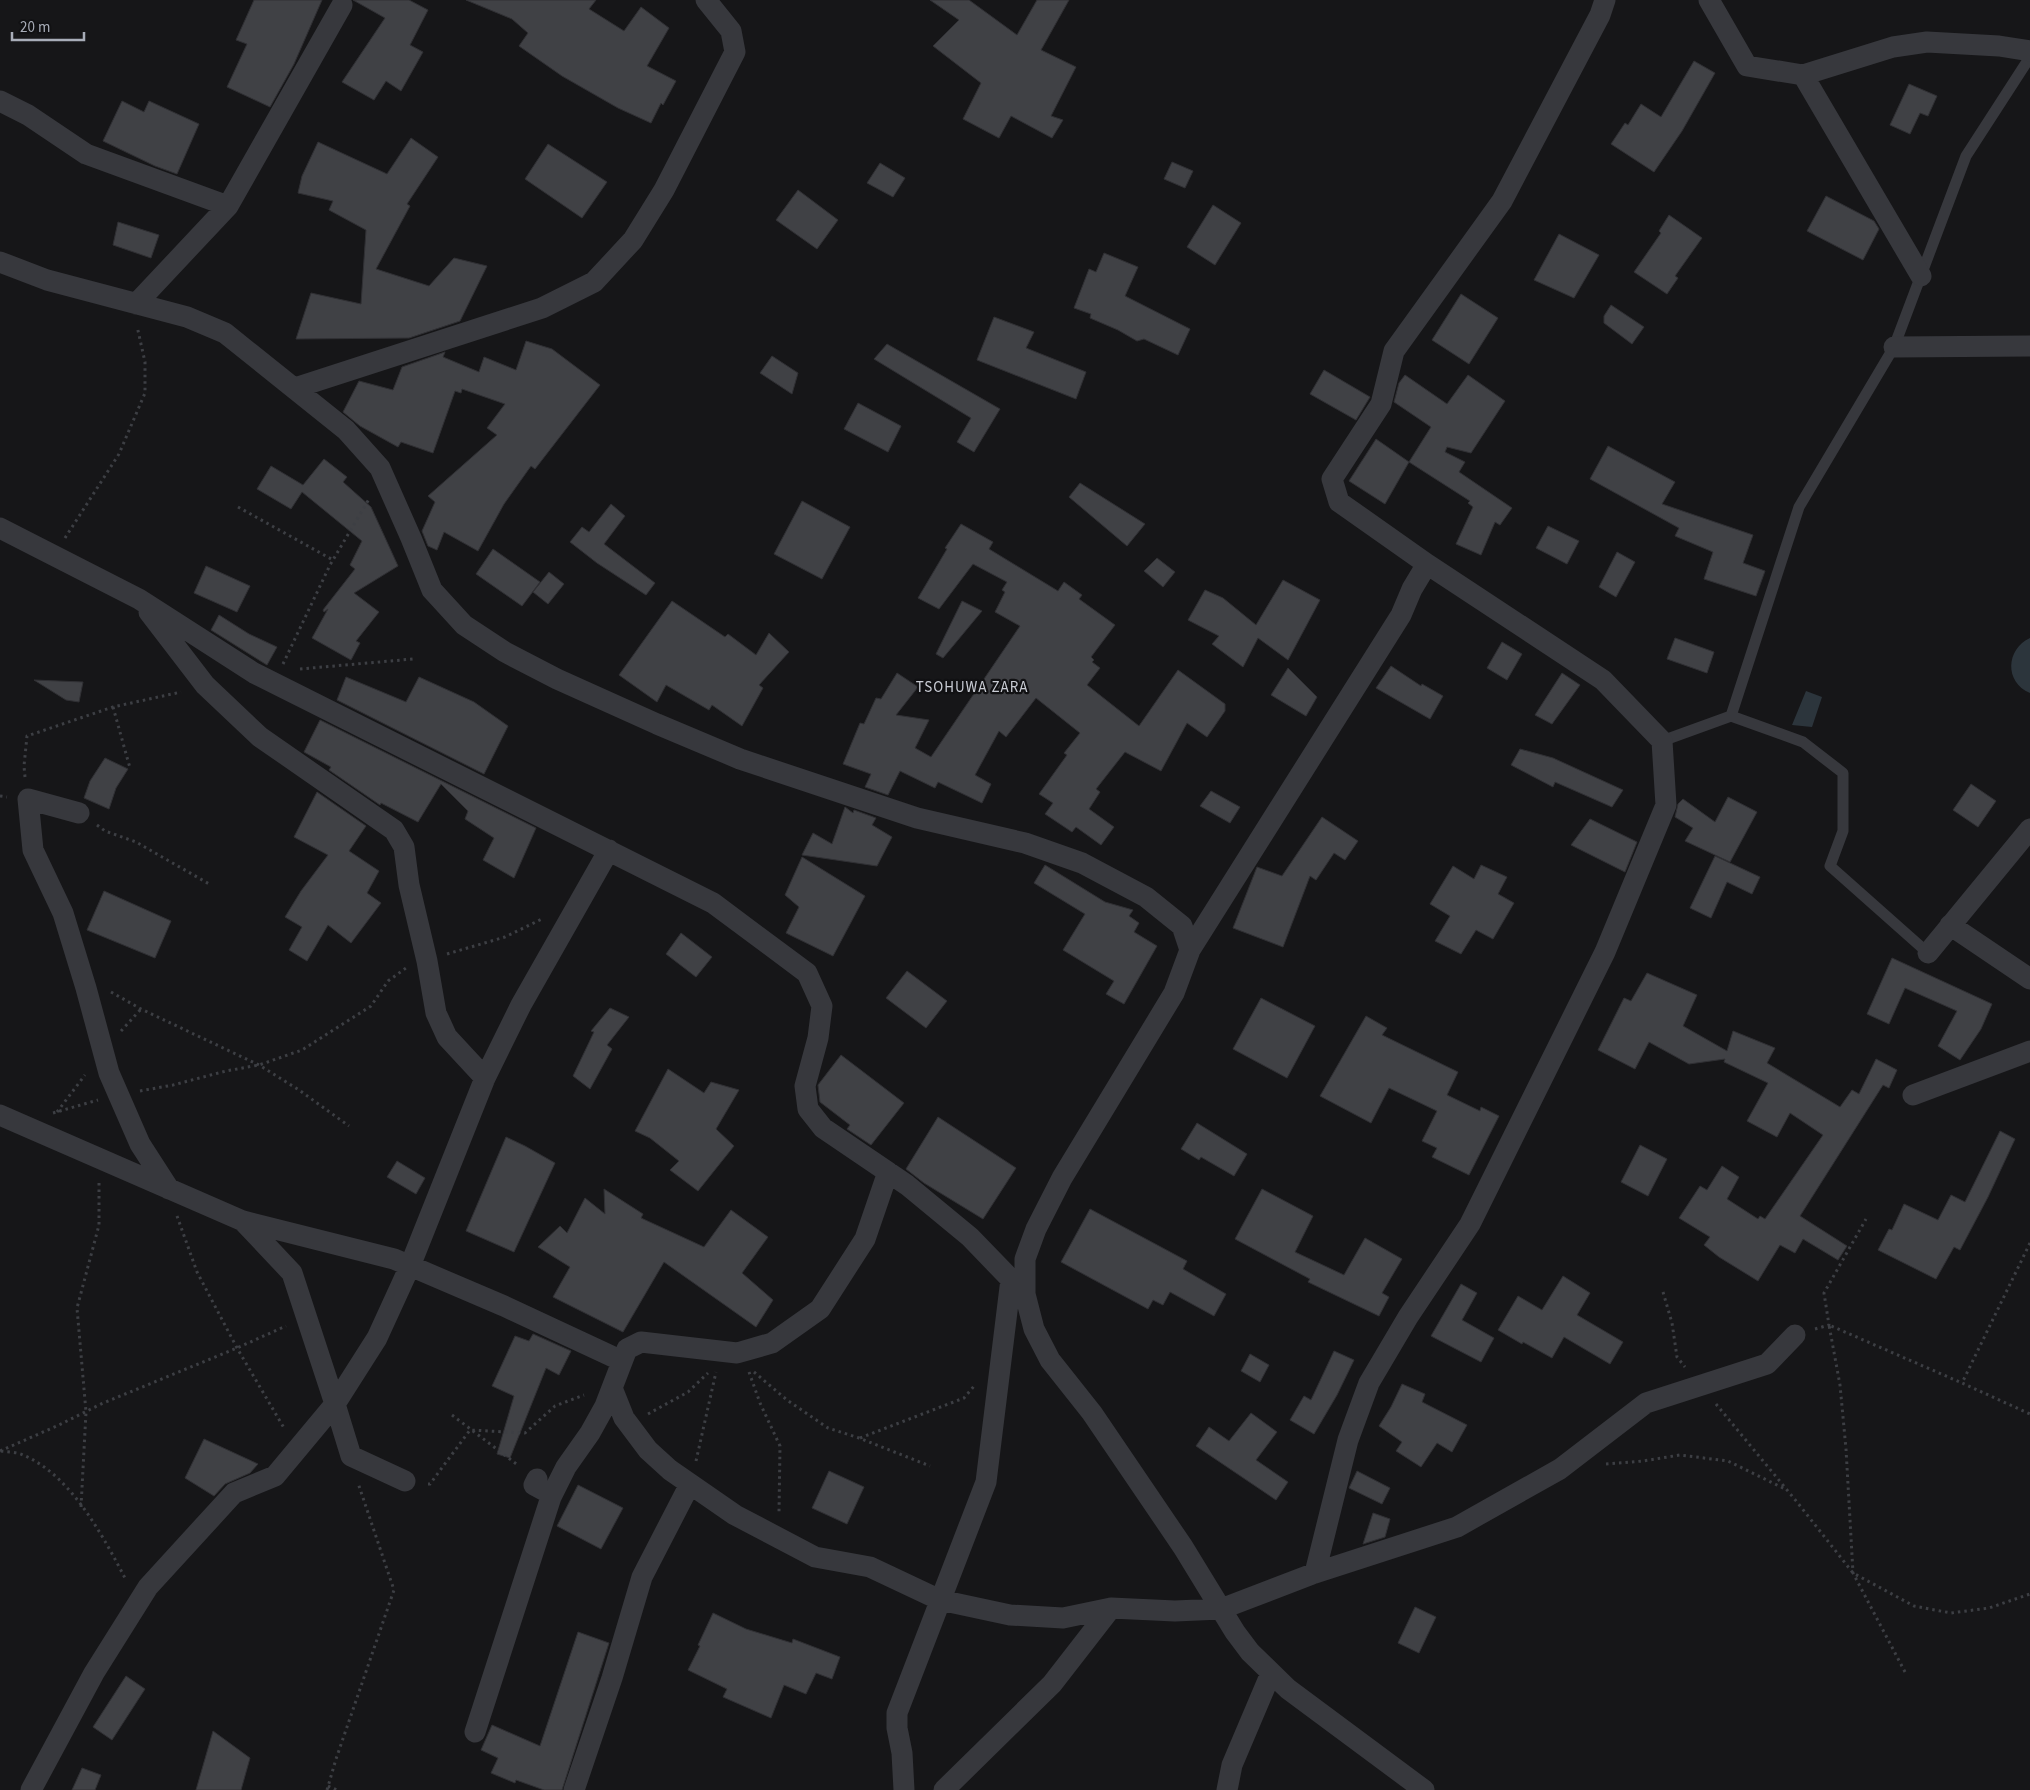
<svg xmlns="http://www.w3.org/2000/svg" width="2030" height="1790" viewBox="0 0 2030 1790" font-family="'Source Sans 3',sans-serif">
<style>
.water{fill:#2c353c}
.building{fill:#404145;stroke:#303034}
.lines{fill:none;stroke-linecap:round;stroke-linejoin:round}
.path{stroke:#3d3f44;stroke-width:3;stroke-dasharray:2.5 4;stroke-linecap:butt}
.service{stroke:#37383d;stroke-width:11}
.minor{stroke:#37383d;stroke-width:21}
.labels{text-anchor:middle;stroke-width:4.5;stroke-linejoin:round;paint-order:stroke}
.quarter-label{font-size:15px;letter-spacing:1px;fill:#c9ccd4;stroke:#111113}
</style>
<rect width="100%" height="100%" fill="#161618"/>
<path class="water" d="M 2030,638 L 2030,693 C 2004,682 2006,649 2030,638 Z
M 1806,691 L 1822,697 L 1812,727 L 1792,725 Z"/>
<path class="building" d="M 254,0 L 322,0 L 294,64 L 270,107 L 227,87 L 247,44 L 236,40 Z
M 353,0 L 409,0 L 428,10 L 410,45 L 423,52 L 401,91 L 386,81 L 374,100 L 342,82 L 385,18 Z
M 466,0 L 596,0 L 589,9 L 624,31 L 641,7 L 669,28 L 647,66 L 676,81 L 663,105 L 661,103 L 651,123 L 618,108 L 562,76 L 519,46 L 528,33 L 512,19 Z
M 930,0 L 969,0 L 1017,35 L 1037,0 L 1069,0 L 1041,50 L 1076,67 L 1051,116 L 1063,120 L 1052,138 L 1011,116 L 999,138 L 963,119 L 981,83 L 933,46 L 959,20 Z
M 1694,61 L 1715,73 L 1682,131 L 1654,172 L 1611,144 L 1625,123 L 1628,125 L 1641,104 L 1661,117 Z
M 1909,84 L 1937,96 L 1928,116 L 1920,113 L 1910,134 L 1890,125 Z
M 122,101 L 144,112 L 149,101 L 199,124 L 177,174 L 155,166 L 103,141 Z
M 411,138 L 438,157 L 407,204 L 410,206 L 376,269 L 429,286 L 454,258 L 487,266 L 460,321 L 409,338 L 296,339 L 311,293 L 361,304 L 366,230 L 329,210 L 333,201 L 298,193 L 302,176 L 318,142 L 387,174 Z
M 548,144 L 607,182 L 582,218 L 525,179 Z
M 1172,162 L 1193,171 L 1185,188 L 1164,179 Z
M 880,163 L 905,178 L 893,197 L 867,183 Z
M 798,190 L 838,220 L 817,249 L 776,220 Z
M 1826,196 L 1874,221 L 1879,229 L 1863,260 L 1807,231 Z
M 1213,205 L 1241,223 L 1215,265 L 1187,247 Z
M 1669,215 L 1702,238 L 1675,276 L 1678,278 L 1667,294 L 1634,272 L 1661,233 L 1659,231 Z
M 118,222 L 159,235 L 151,258 L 113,245 Z
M 1559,234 L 1599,255 L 1574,298 L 1534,280 Z
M 1104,253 L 1138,267 L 1125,296 L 1190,329 L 1178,355 L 1144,339 L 1137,341 L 1118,330 L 1090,318 L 1091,314 L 1074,308 L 1089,269 L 1096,272 Z
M 1461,294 L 1498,318 L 1469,364 L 1432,340 Z
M 1611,305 L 1644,327 L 1632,344 L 1604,323 L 1604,316 Z
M 994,317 L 1034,332 L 1026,348 L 1086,372 L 1076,399 L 977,360 Z
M 526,341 L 552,349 L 600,385 L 535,469 L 531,466 L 504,504 L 478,551 L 444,532 L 437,550 L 428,546 L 422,531 L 435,502 L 428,496 L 497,435 L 487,428 L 505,404 L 462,389 L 461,393 L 455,391 L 433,453 L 401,442 L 398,447 L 360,426 L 343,412 L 359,381 L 393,390 L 402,367 L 445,352 L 443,357 L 479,372 L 484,357 L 516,370 Z
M 887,344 L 1000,409 L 974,452 L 957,442 L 971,418 L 874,359 Z
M 772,356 L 798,373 L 792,394 L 760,373 Z
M 1324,370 L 1370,397 L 1356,420 L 1310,394 Z
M 1405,375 L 1447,404 L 1468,375 L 1505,401 L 1471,453 L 1447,447 L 1445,452 L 1465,462 L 1459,472 L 1512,508 L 1500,525 L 1495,522 L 1481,555 L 1456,544 L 1473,507 L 1468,503 L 1470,501 L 1409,462 L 1431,427 L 1394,402 L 1399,383 Z
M 858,403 L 901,426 L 888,452 L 844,429 Z
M 1376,439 L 1409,462 L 1385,504 L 1349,481 Z
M 1608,446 L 1675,482 L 1662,504 L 1753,535 L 1743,563 L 1765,571 L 1756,596 L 1704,579 L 1713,552 L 1675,536 L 1679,528 L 1590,479 Z
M 324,459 L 347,477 L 343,482 L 371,507 L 398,566 L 354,593 L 379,612 L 356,641 L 360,643 L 351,660 L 312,638 L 328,609 L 324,612 L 323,610 L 355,569 L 350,565 L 362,541 L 302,492 L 291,509 L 257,489 L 271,466 L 303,485 Z
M 1080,483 L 1145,524 L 1127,546 L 1069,497 Z
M 802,501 L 850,527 L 822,579 L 774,554 Z
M 611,504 L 625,516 L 604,544 L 655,583 L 646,595 L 597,563 L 570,542 L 582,527 L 589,532 Z
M 961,524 L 993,542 L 989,549 L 1058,591 L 1064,582 L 1082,595 L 1079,599 L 1115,625 L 1091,657 L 1094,660 L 1092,662 L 1100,668 L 1087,685 L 1139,726 L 1178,670 L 1225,704 L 1225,711 L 1207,737 L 1187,723 L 1161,771 L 1125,752 L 1096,789 L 1100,792 L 1089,809 L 1114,827 L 1101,845 L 1076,827 L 1072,832 L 1045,814 L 1053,803 L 1039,794 L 1067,755 L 1064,753 L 1080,733 L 1036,698 L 1006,737 L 999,731 L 975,775 L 991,784 L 982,803 L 938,782 L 935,788 L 900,771 L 888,795 L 865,787 L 871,774 L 843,764 L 860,723 L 864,724 L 876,698 L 881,699 L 897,673 L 918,687 L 896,715 L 929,720 L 915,748 L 931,757 L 1020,626 L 995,612 L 1005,592 L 1002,590 L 1007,582 L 973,564 L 939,609 L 918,598 L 947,549 L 945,548 Z
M 1548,526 L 1579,541 L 1567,564 L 1536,548 Z
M 493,549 L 540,582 L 522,606 L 476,574 Z
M 1617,552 L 1635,562 L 1616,597 L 1599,587 Z
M 1157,558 L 1175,572 L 1163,587 L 1144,571 Z
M 206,566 L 250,586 L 237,612 L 194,593 Z
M 549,572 L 564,584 L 548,604 L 533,592 Z
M 1283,580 L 1320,600 L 1288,660 L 1258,638 L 1243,667 L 1212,644 L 1219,636 L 1188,620 L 1205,590 L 1223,598 L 1256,625 Z
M 672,601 L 725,637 L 728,634 L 756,655 L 769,633 L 789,652 L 759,685 L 763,688 L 742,726 L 712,705 L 709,710 L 666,685 L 657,702 L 619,675 Z
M 962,601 L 982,611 L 943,658 L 936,654 Z
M 219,615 L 249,634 L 277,647 L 267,665 L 211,630 Z
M 1675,638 L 1714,652 L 1707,673 L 1667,659 Z
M 1502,642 L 1522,654 L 1507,680 L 1487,668 Z
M 1391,666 L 1421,686 L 1422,684 L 1443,696 L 1430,719 L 1376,688 Z
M 1288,668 L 1317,697 L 1306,716 L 1271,695 Z
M 1562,673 L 1580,685 L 1552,724 L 1535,715 Z
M 346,677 L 406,702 L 419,677 L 474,702 L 508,726 L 484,774 L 337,700 Z
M 34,680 L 83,682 L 79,702 L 66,700 Z
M 320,720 L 536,828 L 514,878 L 483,860 L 494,838 L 465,819 L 468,811 L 441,784 L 418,822 L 381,803 L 380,805 L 329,770 L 331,767 L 304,752 Z
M 1520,749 L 1553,758 L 1623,790 L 1612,807 L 1555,782 L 1553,787 L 1511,765 Z
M 105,758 L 128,769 L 116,788 L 109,809 L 84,798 L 90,781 Z
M 1971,784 L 1996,801 L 1978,827 L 1953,810 Z
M 1211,791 L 1240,807 L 1230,823 L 1200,806 Z
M 317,792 L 366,826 L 349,851 L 379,871 L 367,893 L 381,903 L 351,943 L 328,925 L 307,961 L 289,950 L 302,927 L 285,917 L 301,891 L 328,855 L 294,837 Z
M 1728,797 L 1757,812 L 1730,862 L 1685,841 L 1693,828 L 1675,817 L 1678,804 L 1683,799 L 1715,822 Z
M 845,807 L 853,813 L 854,810 L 876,818 L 872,825 L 892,837 L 877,866 L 802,855 L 813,833 L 832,844 Z
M 1322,817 L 1358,841 L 1345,860 L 1334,853 L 1316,880 L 1310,876 L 1283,947 L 1233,928 L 1257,867 L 1282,876 Z
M 1590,819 L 1637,842 L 1625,872 L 1571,845 Z
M 1715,856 L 1760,877 L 1752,894 L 1727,882 L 1711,918 L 1690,908 Z
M 802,857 L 865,896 L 833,956 L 786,933 L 799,907 L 785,895 Z
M 1045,865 L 1105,902 L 1133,910 L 1129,916 L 1139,923 L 1134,932 L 1157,946 L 1124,1004 L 1106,994 L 1114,981 L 1063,950 L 1085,914 L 1034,883 Z
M 1481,865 L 1507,877 L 1498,894 L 1514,903 L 1493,939 L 1476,930 L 1461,954 L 1435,941 L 1450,916 L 1430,904 L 1453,866 L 1474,879 Z
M 104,891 L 171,921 L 155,958 L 87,930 Z
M 681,933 L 712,957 L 696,977 L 666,954 Z
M 1892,958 L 1992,1004 L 1981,1029 L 1960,1060 L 1938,1046 L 1957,1011 L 1905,988 L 1889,1024 L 1867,1014 Z
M 907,971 L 947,1001 L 926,1028 L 886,998 Z
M 1647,973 L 1697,995 L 1683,1026 L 1727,1051 L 1733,1031 L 1775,1048 L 1767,1063 L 1840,1107 L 1852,1090 L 1859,1094 L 1876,1059 L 1897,1070 L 1889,1088 L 1883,1085 L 1800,1216 L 1847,1246 L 1838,1260 L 1803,1239 L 1795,1253 L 1780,1245 L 1758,1281 L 1719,1257 L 1704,1245 L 1710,1237 L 1679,1218 L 1700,1186 L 1707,1190 L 1722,1166 L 1739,1177 L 1727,1199 L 1758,1219 L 1760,1216 L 1765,1219 L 1823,1135 L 1790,1113 L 1777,1137 L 1747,1121 L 1768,1083 L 1724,1062 L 1725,1059 L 1689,1064 L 1649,1042 L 1635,1069 L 1598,1050 L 1624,998 L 1631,1001 Z
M 1261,998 L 1315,1026 L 1287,1078 L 1233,1049 Z
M 610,1008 L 629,1017 L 607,1045 L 612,1049 L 590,1089 L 573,1076 L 594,1032 L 591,1031 Z
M 1366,1016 L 1387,1028 L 1382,1035 L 1458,1072 L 1447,1095 L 1480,1111 L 1481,1107 L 1499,1116 L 1469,1175 L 1432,1157 L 1437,1148 L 1422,1141 L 1437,1111 L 1389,1088 L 1371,1123 L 1320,1096 Z
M 841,1055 L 904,1103 L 871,1145 L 847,1129 L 850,1125 L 820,1102 L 818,1085 Z
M 668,1069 L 704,1093 L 711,1082 L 739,1090 L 716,1129 L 734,1146 L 698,1191 L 670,1170 L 679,1161 L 650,1138 L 635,1131 Z
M 938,1117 L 1016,1168 L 983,1219 L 924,1183 L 906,1169 Z
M 1197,1123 L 1247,1154 L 1234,1176 L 1201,1157 L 1199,1160 L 1181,1149 Z
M 2000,1131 L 2015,1139 L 1988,1197 L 1960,1250 L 1954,1247 L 1936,1279 L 1878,1250 L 1889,1229 L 1892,1230 L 1904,1204 L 1938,1220 L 1951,1195 L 1965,1202 Z
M 506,1137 L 525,1146 L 555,1163 L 514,1252 L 466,1231 Z
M 1640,1145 L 1667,1159 L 1648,1196 L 1621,1182 Z
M 397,1161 L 425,1178 L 416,1194 L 387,1177 Z
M 604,1189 L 643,1214 L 641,1218 L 704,1247 L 731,1210 L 768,1237 L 742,1273 L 773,1300 L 756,1327 L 664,1262 L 623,1332 L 553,1297 L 570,1267 L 538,1247 L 560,1226 L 567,1233 L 585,1198 L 605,1214 Z
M 1262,1189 L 1313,1216 L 1295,1252 L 1344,1275 L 1365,1238 L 1402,1259 L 1382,1293 L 1389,1297 L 1379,1316 L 1308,1282 L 1310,1279 L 1235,1239 Z
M 1090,1209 L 1187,1261 L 1183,1269 L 1226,1294 L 1214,1316 L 1170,1292 L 1163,1305 L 1153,1300 L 1148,1309 L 1061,1262 Z
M 1563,1276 L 1590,1293 L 1577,1315 L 1623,1342 L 1610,1364 L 1564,1337 L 1552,1358 L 1523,1342 L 1522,1344 L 1498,1330 L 1518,1296 L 1542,1310 Z
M 1461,1284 L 1477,1293 L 1462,1320 L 1494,1338 L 1481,1362 L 1431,1336 Z
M 533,1334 L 571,1351 L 559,1375 L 546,1368 L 510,1458 L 497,1454 L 514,1396 L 492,1386 L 515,1336 L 529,1341 Z
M 1334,1351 L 1354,1360 L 1337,1395 L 1314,1434 L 1290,1420 L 1304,1396 L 1311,1400 Z
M 1250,1354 L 1269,1365 L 1260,1382 L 1241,1371 Z
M 1402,1384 L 1425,1394 L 1422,1402 L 1467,1425 L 1452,1452 L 1437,1443 L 1421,1467 L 1396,1451 L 1402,1442 L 1379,1426 L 1391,1407 Z
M 1251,1413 L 1277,1432 L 1256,1460 L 1288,1482 L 1276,1500 L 1196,1446 L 1209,1427 L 1229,1441 Z
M 204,1439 L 258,1464 L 250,1473 L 225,1484 L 214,1496 L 185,1478 Z
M 829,1471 L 864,1487 L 847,1524 L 812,1508 Z
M 1357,1471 L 1390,1488 L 1382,1504 L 1349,1488 Z
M 578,1485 L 623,1508 L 601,1549 L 557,1526 Z
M 1373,1513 L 1390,1519 L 1385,1537 L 1363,1544 Z
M 1415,1607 L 1436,1617 L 1419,1653 L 1398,1643 Z
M 713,1613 L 746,1629 L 792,1643 L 793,1639 L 840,1657 L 832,1679 L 816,1673 L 806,1694 L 784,1685 L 771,1718 L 723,1697 L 727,1689 L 688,1670 L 700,1646 L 698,1645 Z
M 578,1632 L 609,1643 L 562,1790 L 544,1790 L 516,1780 L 515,1783 L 491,1773 L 498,1758 L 481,1750 L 492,1725 L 540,1746 Z
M 126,1676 L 145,1689 L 112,1740 L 93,1727 Z
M 213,1731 L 250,1758 L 241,1790 L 196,1790 Z
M 82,1768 L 101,1775 L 95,1790 L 72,1790 Z"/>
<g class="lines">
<path class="path" d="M 238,507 L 333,560
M 65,538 L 119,454 L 145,393 L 145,362 L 137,326
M 283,664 L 330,565 L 369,499
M 300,669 L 413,659
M 113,707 L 130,768
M 25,777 L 24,766 L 27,736 L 113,707 L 181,692
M 0,796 L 7,797
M 97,825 L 105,831 L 136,842 L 211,885
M 447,954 L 505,937 L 544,918
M 111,992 L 141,1009 L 259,1065 L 299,1090 L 349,1126
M 121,1031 L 141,1009
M 140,1091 L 173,1085 L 226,1071 L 259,1065 L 302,1050 L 371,1006 L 388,981 L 406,968
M 57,1112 L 85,1075
M 53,1113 L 98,1100
M 177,1216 L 197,1272 L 237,1348 L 284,1428
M 2030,1243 L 1962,1383 L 2030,1414
M 1663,1292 L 1672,1323 L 1677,1357 L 1685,1367
M 1815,1329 L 1829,1325 L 1824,1293 L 1866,1219
M 749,1372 L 760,1403 L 780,1446 L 779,1512
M 754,1372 L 787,1400 L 828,1428 L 859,1438 L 930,1466
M 1716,1404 L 1797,1502 L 1853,1573 L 1914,1606 L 1951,1613 L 1989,1608 L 2030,1594
M 648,1414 L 688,1392 L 708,1373
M 452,1415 L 519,1466
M 860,1438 L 964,1398 L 975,1385
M 0,1451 L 59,1425 L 101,1404 L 237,1348 L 286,1326
M 1,1451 C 8,1452 17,1452 23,1455 C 71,1475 103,1536 126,1580
M 696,1461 L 716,1372
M 1606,1464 L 1643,1461 L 1680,1455 L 1728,1461 L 1785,1489
M 428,1484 L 430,1484 L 470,1430 L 525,1433 L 555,1406 L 584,1395
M 81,1507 L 86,1412 L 77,1308 L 99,1225 L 99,1182
M 1905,1672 L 1853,1573 L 1846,1449 L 1840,1385 L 1829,1325 L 1962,1383
M 328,1786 L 337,1790
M 327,1790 L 336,1759 L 394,1590 L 358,1483"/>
<path class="service" d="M 1662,741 L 1731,716
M 1928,953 L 1830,866 L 1843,831 L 1843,773 L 1803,742 L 1731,716 L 1799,507 L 1894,347 L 1966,156 L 2030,57"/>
<path class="minor" d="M 1709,0 L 1747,66 L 1803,75 L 1921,276
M 1803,75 L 1893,47 L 1927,42 L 1999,46 L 2030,51
M 0,101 L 28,115 L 86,154 L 228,206
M 0,262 L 47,280 L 187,317 L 225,333 L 346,430 L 380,468 L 411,538 L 432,590 L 464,625 L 505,652 L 557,679 L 657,724 L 740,759 L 917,818 L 1025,843 L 1082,863 L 1146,897 L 1182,926 L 1190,950 L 1174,993 L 1062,1178 L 1036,1229 L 1025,1259 L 1025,1294 L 1034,1329 L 1050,1360 L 1092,1413 L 1183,1547 L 1235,1632 L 1250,1652 L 1288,1689 L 1424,1790
M 136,304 L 228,206 L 342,5
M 1894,347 L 2030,346
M 295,388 L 542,308 L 594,282 L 633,240 L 664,190 L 735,52 L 731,31 L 706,0
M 0,528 L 139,599 L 254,673 L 713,903 L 807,973 L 822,1006 L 818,1038 L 805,1086 L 808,1109 L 823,1128 L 907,1185 L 970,1237 L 1025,1294
M 149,612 L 205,685 L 260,737 L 394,830 L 404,847 L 409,885 L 427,961 L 436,1013 L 447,1037 L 485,1078
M 79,813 L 28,799 L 33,850 L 63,913 L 86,988 L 109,1073 L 140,1144 L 169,1189
M 1950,925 L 2030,979
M 1190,950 L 1401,615 L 1412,589 L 1427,564 L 1339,502 L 1332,479 L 1381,404 L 1394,351 L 1502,201 L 1600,15 L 1605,0
M 1928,953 L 2030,829
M 1913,1095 L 2030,1051
M 0,1115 L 243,1221 L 394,1259 L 504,1306 L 622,1361
M 243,1221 L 292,1273 L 335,1404
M 612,1388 L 624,1418 L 648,1450 L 670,1470 L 735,1515 L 815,1557 L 870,1567 L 940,1600 L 1010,1615 L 1063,1618 L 1111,1608
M 335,1404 L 377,1338 L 410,1266 L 485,1078 L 521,1005 L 609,850
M 551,1497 L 566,1467 L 590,1433 L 605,1406 L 627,1349 L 641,1342 L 737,1353 L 772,1343 L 820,1309 L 865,1239 L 888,1172
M 1315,1573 L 1348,1440 L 1369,1383 L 1408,1317 L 1470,1224 L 1605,952 L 1666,805 L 1662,741 L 1603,680 L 1427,564
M 475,1732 L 551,1497 L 547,1492 L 534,1485 L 537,1479
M 31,1790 L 94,1673 L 148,1587 L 234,1493 L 275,1476 L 335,1404 L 351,1456 L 405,1481
M 574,1790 L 612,1678 L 642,1577 L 690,1484
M 904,1790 L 902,1753 L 897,1728 L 897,1713 L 986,1482 L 1011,1279
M 944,1790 L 1052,1684 L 1111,1608 L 1175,1611 L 1221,1609 L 1315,1573 L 1457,1527 L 1560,1469 L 1646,1403 L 1767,1364 L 1795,1335
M 1227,1790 L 1232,1765 L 1271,1673"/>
</g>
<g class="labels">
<g class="quarter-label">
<text x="972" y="692">TSOHUWA ZARA</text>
</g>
</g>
<path d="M12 32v8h72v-8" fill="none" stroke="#a8adb8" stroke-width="2.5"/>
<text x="20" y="32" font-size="15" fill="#a8adb8" stroke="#111113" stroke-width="4" paint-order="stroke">20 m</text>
</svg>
